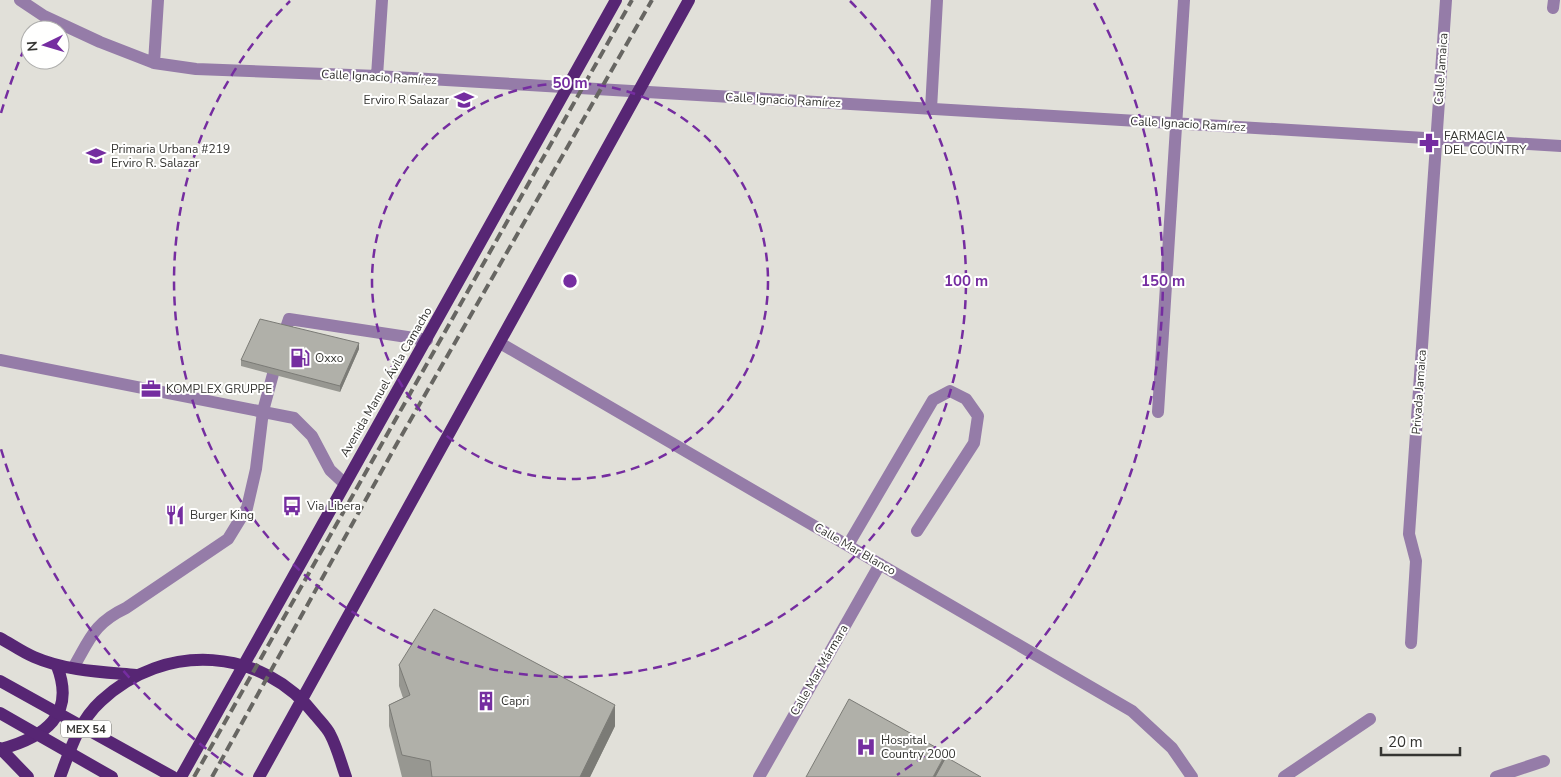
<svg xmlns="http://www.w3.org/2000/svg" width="1561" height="777" viewBox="0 0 1561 777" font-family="'Nunito Sans',sans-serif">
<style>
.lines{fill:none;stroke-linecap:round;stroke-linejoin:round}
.minor{stroke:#957ca8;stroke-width:12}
.major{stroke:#572674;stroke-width:12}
.rail{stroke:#676662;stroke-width:4;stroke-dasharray:10 5;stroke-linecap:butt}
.major-bridge{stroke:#572674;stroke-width:12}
.wall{fill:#979791}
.shaded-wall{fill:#7b7b76}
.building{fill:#b0b0a9;stroke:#7b7b76}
.ring{fill:none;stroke:#752da0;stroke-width:2.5;stroke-dasharray:9 6}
.labels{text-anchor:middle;stroke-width:4;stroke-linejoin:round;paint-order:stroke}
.shield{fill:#fffffe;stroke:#72726f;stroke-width:1}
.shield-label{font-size:11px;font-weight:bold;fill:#353532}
.street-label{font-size:12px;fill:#353532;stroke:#fffffe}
.poi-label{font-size:12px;fill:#353532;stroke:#fffffe;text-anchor:start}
.centre{fill:#752da0;stroke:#fffffe;stroke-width:2.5}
.ring-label{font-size:15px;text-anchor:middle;font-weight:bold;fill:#752da0;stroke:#fffffe;stroke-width:4;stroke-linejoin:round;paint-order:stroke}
</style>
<rect width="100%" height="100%" fill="#e1e0d9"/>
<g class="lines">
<path class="minor" d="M 20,0 L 44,16 L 100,42 L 154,63 L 196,69 L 377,76 L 1561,146
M 1553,8 L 1554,0
M 154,63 L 158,0
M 377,76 L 382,0
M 931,109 L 937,0
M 285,331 L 289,319 L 427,340
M 500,343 L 1132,711 L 1172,748 L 1192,777
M 0,360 L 294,418 L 312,436 L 330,470 L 344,483
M 1158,412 L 1184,0
M 848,545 L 933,400 L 950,391 L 966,399 L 978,416 L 974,443 L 917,531
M 1411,643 L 1416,561 L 1409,534 L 1446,0
M 73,668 C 90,639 94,623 126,608 L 228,539 L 247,508 L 256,469 L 263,411 L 273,374
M 759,777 L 880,564
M 1284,777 L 1370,719
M 1496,777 L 1544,761"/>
<path class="major" d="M 0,638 C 11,644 22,652 34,657 C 66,671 102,672 136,675
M 0,748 L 28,777
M 1,749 C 45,737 76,715 57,666
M 60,777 C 70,750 79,721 101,701 C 165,641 263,647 316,716 C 321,722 327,728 330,734 C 337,747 341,763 346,777
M 181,777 L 616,0
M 259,777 L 689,0"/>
<path class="rail" d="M 194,777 L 632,0
M 212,777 L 395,447 L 652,0"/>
<path class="major-bridge" d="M 0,681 L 173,777
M 0,713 L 112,777"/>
</g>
<path class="wall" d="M 359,349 L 340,392 L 241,366 L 241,360 Z
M 399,665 L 615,726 L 590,777 L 402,777 L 389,726 L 389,705 L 403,698 L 399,686 Z"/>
<path class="shaded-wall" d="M 359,343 L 359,349 L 340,392 L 340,386 Z
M 615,705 L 615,726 L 590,777 L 580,777 Z
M 946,753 L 946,774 L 944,777 L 933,777 Z"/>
<path class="building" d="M 260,319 L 359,343 L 340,386 L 241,360 Z
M 434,609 L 615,705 L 580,777 L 432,777 L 430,761 L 402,755 L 389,705 L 410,695 L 399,665 Z
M 849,699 L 946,753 L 933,777 L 806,777 Z
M 946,757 L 981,777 L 935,777 Z"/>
<g class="ring">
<circle cx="570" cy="281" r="198"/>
<path d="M850 1A396 396 0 1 1 290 1"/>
<path d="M243 775A593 593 0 0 1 1 449M1 113A593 593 0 0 1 28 40M1094 3A593 593 0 0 1 897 775"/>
</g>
<defs>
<symbol id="school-bare" viewBox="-9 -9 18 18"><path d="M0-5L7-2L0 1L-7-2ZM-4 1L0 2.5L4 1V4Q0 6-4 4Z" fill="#752da0" stroke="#fffffe" stroke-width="2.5" paint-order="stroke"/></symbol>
<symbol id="pharmacy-bare" viewBox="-9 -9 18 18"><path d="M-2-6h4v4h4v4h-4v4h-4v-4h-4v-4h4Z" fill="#752da0" stroke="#fffffe" stroke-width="2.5" paint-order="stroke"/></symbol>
<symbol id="fuel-bare" viewBox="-9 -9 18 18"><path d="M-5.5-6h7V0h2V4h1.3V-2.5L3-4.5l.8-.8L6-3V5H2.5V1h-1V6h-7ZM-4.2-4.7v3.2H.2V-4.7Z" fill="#752da0" stroke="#fffffe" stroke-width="2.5" paint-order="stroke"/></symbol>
<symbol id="office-bare" viewBox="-9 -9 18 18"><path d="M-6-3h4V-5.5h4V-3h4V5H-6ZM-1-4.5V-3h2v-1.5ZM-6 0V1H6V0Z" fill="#752da0" stroke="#fffffe" stroke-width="2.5" paint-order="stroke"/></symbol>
<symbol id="bus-bare" viewBox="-9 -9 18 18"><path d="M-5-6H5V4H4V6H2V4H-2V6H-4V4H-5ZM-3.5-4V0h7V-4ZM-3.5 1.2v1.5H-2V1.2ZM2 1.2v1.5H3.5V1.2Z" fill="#752da0" stroke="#fffffe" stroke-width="2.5" paint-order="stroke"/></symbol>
<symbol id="restaurant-bare" viewBox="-9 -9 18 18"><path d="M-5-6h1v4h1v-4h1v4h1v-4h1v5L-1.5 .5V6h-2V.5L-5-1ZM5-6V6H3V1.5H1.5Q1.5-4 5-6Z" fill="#752da0" stroke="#fffffe" stroke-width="2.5" paint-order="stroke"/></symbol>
<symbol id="building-bare" viewBox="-9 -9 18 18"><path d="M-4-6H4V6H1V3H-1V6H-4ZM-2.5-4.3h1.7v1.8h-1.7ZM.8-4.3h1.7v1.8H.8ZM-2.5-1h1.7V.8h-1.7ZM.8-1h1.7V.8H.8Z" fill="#752da0" stroke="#fffffe" stroke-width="2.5" paint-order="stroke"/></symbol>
<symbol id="hospital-bare" viewBox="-9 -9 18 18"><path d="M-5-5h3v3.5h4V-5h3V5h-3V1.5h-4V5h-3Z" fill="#752da0" stroke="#fffffe" stroke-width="2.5" paint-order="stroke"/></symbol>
</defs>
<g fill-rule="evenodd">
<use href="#school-bare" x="450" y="86" width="28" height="28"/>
<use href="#pharmacy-bare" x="1415" y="129" width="28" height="28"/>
<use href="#school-bare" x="82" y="142" width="28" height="28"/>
<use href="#fuel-bare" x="286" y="344" width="28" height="28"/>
<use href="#office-bare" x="137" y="375" width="28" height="28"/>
<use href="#bus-bare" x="278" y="492" width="28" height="28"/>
<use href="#restaurant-bare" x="161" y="501" width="28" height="28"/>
<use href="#building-bare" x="472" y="687" width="28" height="28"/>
<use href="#hospital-bare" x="852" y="733" width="28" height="28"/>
</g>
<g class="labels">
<rect class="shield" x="61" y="720.5" width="50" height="17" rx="4"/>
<g class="shield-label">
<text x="86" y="733">MEX 54</text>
</g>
<g class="street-label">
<text transform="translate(1441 69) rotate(-86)" y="4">Calle Jamaica</text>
<text transform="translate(379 77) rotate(3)" y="4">Calle Ignacio Ramírez</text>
<text transform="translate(783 100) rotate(3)" y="4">Calle Ignacio Ramírez</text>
<text transform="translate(1188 124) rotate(3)" y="4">Calle Ignacio Ramírez</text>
<text transform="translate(386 382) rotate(-60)" y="4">Avenida Manuel Ávila Camacho</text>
<text transform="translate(1419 392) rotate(-86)" y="4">Privada Jamaica</text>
<text transform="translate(855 549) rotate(30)" y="4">Calle Mar Blanco</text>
<text transform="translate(819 670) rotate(-60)" y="4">Calle Mar Mármara</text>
</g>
<g class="poi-label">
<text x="449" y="104" text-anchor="end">Erviro R Salazar</text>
<text x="1444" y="140">FARMACIA<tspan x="1444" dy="14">DEL COUNTRY</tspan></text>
<text x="111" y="153">Primaria Urbana #219<tspan x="111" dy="14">Erviro R. Salazar</tspan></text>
<text x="315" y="362">Oxxo</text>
<text x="166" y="393">KOMPLEX GRUPPE</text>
<text x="307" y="510">Via Libera</text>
<text x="190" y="519">Burger King</text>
<text x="501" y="705">Capri</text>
<text x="881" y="744">Hospital<tspan x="881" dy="14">Country 2000</tspan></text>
</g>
</g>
<circle cx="570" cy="281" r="8" class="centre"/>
<g class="ring-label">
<text x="570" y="88">50 m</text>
<text x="966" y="286">100 m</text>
<text x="1163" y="286">150 m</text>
</g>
<g transform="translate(45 45) rotate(265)"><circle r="24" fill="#fffffe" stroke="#aeaeac"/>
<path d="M0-4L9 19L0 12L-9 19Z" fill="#752da0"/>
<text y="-8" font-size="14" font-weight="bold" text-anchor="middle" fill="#353532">N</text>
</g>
<path d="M1381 747v8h79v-8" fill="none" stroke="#353532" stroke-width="2.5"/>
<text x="1388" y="747" font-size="15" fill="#353532" stroke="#fffffe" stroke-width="4" paint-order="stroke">20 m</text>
</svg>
